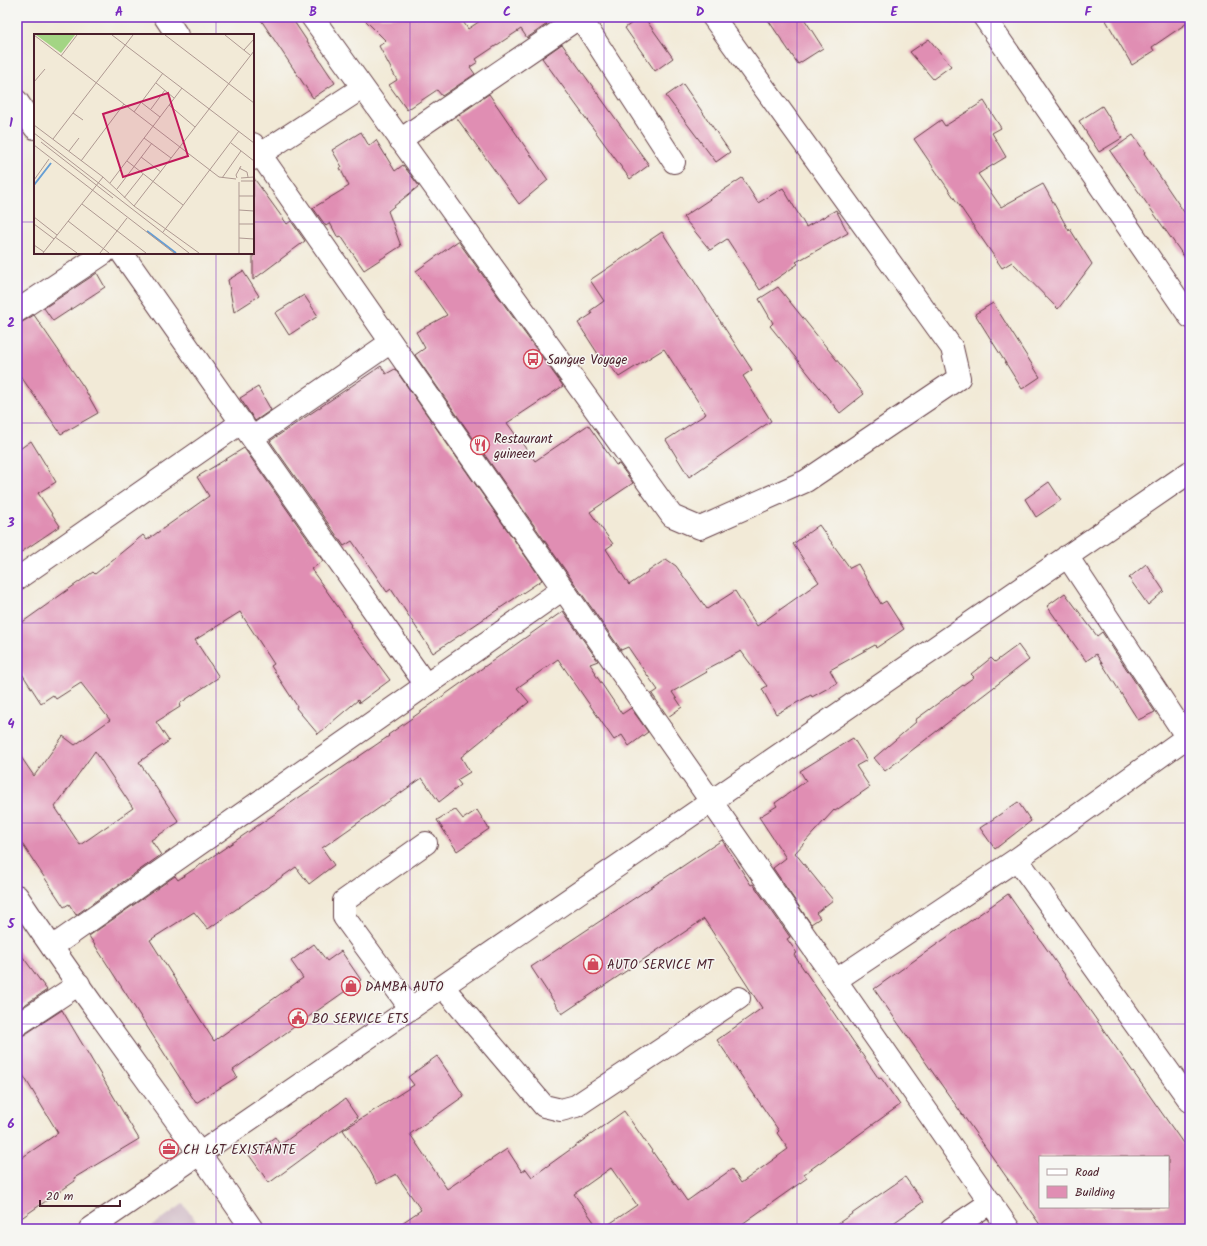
<svg xmlns="http://www.w3.org/2000/svg" width="1207" height="1246" viewBox="0 0 1207 1246" font-family="Kalam,sans-serif">
<style>
.industrial{fill:#d2bdc8}
.building{fill:#e08eb3;fill-rule:evenodd}
.lines{fill:none;stroke-linecap:round;stroke-linejoin:round}
.minor-casing{stroke:#633d45;stroke-width:24}
.major-casing{stroke:#633d45;stroke-width:24}
.minor{stroke:#fff;stroke-width:22}
.major{stroke:#fff;stroke-width:22}
.grid{fill:none;stroke:#7b2cbf;stroke-width:1;stroke-opacity:0.55}
.labels{text-anchor:middle;stroke-width:3;stroke-linejoin:round;paint-order:stroke}
.poi-label{font-size:13px;fill:#4a1f2b;stroke:#f6f6f2;text-anchor:start}
.inset-river{fill:none;stroke:#669ed4;stroke-width:2}
.inset-road{fill:none;stroke:#af9992;stroke-width:1}
.view{fill:#c2185b;fill-opacity:0.15;stroke:#c2185b;stroke-width:2}
.inset-edge{fill:none;stroke:#4a1f2b;stroke-width:2}
.neatline{fill:none;stroke:#7b2cbf;stroke-width:1.5}
.grid-label{font-size:13px;text-anchor:middle;font-weight:bold;fill:#7b2cbf}
</style>
<rect width="100%" height="100%" fill="#f6f6f2"/>
<filter id="ink" filterUnits="userSpaceOnUse"><feTurbulence type="fractalNoise" baseFrequency=".025" numOctaves="2"/><feDisplacementMap in="SourceGraphic" scale="8" xChannelSelector="R" yChannelSelector="G"/><feConvolveMatrix kernelMatrix="1 2 1 2 8 2 1 2 1" color-interpolation-filters="sRGB"/></filter>
<filter id="wash" filterUnits="userSpaceOnUse"><feTurbulence type="fractalNoise" baseFrequency=".012" numOctaves="4" result="noise"/><feDisplacementMap in="SourceGraphic" scale="16" xChannelSelector="R" yChannelSelector="G"/><feGaussianBlur stdDeviation="0.9" result="paint"/><feColorMatrix in="noise" values="0 0 0 0 0 0 0 0 0 0 0 0 0 0 0 0 0 1.4 0 .05"/><feComposite in="paint" operator="in"/></filter>
<g filter="url(#wash)">
<rect width="100%" height="100%" fill="#f2ead7"/>
<path class="industrial" d="M 183,1204 L 202,1229 L 148,1229 Z"/>
<g id="blocks">
<path class="building" d="M 259,17 L 291,17 L 335,83 L 313,98 Z
M 362,17 L 460,17 L 468,29 L 486,17 L 542,17 L 547,24 L 527,38 L 521,29 L 476,59 L 478,62 L 470,67 L 475,74 L 442,96 L 437,90 L 407,110 L 389,85 L 397,80 L 379,46 L 386,41 Z
M 640,17 L 644,17 L 673,58 L 655,71 L 625,28 Z
M 766,17 L 803,17 L 823,48 L 798,64 Z
M 1104,17 L 1190,17 L 1190,21 L 1152,47 L 1154,51 L 1132,65 Z
M 929,39 L 951,66 L 933,79 L 910,52 Z
M 562,44 L 649,165 L 630,179 L 542,58 Z
M 683,84 L 730,152 L 716,162 L 666,96 Z
M 489,94 L 548,180 L 519,204 L 456,117 Z
M 984,101 L 1001,128 L 992,133 L 1006,157 L 978,174 L 1001,207 L 1043,184 L 1069,231 L 1070,229 L 1092,264 L 1058,309 L 1012,262 L 1002,268 L 914,139 L 941,120 L 945,126 Z
M 1102,106 L 1122,138 L 1099,152 L 1079,121 Z
M 361,132 L 369,146 L 376,140 L 395,171 L 403,165 L 419,186 L 388,211 L 401,246 L 364,270 L 341,236 L 338,238 L 330,223 L 326,226 L 313,208 L 349,186 L 340,168 L 342,167 L 332,150 Z
M 1133,135 L 1145,152 L 1144,153 L 1190,221 L 1190,265 L 1110,151 Z
M 253,177 L 287,224 L 291,221 L 305,241 L 253,280 Z
M 742,178 L 758,203 L 783,188 L 806,227 L 836,210 L 848,233 L 796,262 L 798,264 L 760,290 L 727,239 L 710,250 L 683,217 Z
M 662,232 L 752,370 L 743,376 L 771,421 L 689,477 L 666,440 L 706,414 L 664,349 L 619,377 L 602,355 L 600,357 L 578,323 L 592,314 L 590,311 L 604,301 L 590,280 Z
M 458,241 L 563,386 L 507,423 L 535,461 L 588,425 L 616,465 L 619,464 L 633,483 L 590,512 L 613,544 L 606,549 L 629,585 L 666,559 L 676,566 L 707,609 L 735,591 L 757,626 L 819,582 L 793,544 L 819,525 L 850,568 L 858,564 L 881,604 L 886,601 L 904,629 L 876,648 L 875,645 L 830,670 L 837,683 L 812,697 L 811,695 L 776,714 L 762,689 L 767,686 L 741,651 L 705,670 L 707,672 L 672,692 L 682,707 L 668,717 L 652,694 L 658,690 L 645,672 L 628,647 L 621,650 L 415,355 L 425,348 L 416,332 L 447,315 L 416,271 Z
M 243,271 L 259,296 L 234,312 L 228,280 Z
M 97,273 L 105,287 L 53,321 L 44,308 Z
M 778,287 L 864,394 L 840,413 L 770,326 L 773,323 L 759,299 Z
M 304,295 L 318,316 L 289,335 L 275,313 Z
M 993,303 L 1040,377 L 1022,389 L 975,314 Z
M 34,315 L 83,386 L 98,413 L 61,434 L 17,371 L 17,325 Z
M 381,366 L 386,374 L 395,369 L 542,580 L 433,653 L 391,589 L 387,592 L 352,541 L 344,546 L 270,441 Z
M 258,387 L 271,410 L 255,421 L 240,398 Z
M 31,441 L 56,482 L 38,493 L 60,526 L 17,555 L 17,451 Z
M 244,448 L 323,561 L 311,569 L 351,625 L 350,626 L 390,680 L 359,703 L 358,700 L 318,734 L 296,708 L 297,706 L 271,666 L 274,664 L 240,612 L 195,640 L 219,677 L 179,704 L 180,707 L 156,722 L 169,741 L 139,762 L 179,822 L 151,840 L 161,855 L 76,915 L 69,904 L 64,907 L 17,836 L 17,751 L 34,776 L 63,736 L 75,745 L 110,720 L 81,683 L 56,699 L 53,695 L 41,703 L 17,666 L 17,626 L 93,572 L 95,574 L 143,535 L 147,540 L 209,496 L 197,477 ZM 95,751 L 133,808 L 80,845 L 55,807 Z
M 1049,482 L 1061,500 L 1036,517 L 1025,499 Z
M 1146,564 L 1164,591 L 1148,605 L 1129,578 Z
M 1065,593 L 1097,636 L 1102,632 L 1155,712 L 1138,720 L 1096,654 L 1086,661 L 1047,606 Z
M 563,611 L 598,661 L 590,664 L 596,673 L 595,674 L 622,714 L 631,708 L 648,732 L 629,746 L 622,735 L 614,740 L 558,659 L 517,688 L 529,702 L 461,757 L 470,772 L 457,780 L 461,785 L 439,802 L 422,778 L 322,848 L 334,865 L 309,884 L 296,867 L 208,929 L 194,912 L 150,940 L 214,1041 L 303,978 L 291,961 L 314,944 L 327,961 L 341,951 L 361,980 L 233,1070 L 237,1077 L 196,1103 L 89,936 L 175,876 L 178,880 L 389,736 L 388,735 Z
M 1018,645 L 1029,660 L 885,771 L 874,758 L 916,722 L 915,720 L 974,677 L 971,674 L 991,658 L 995,662 Z
M 853,738 L 867,760 L 856,766 L 870,787 L 835,811 L 834,810 L 795,853 L 833,900 L 816,913 L 820,918 L 811,924 L 773,868 L 786,858 L 759,817 L 777,806 L 775,803 L 806,781 L 800,771 Z
M 1018,802 L 1031,821 L 995,849 L 980,828 Z
M 455,809 L 463,819 L 477,810 L 489,829 L 457,851 L 437,820 Z
M 722,840 L 751,885 L 753,884 L 790,937 L 787,939 L 797,953 L 794,955 L 879,1079 L 881,1078 L 900,1105 L 804,1174 L 807,1178 L 735,1229 L 602,1229 L 637,1205 L 611,1168 L 574,1194 L 599,1229 L 393,1229 L 421,1210 L 396,1174 L 377,1184 L 367,1165 L 343,1130 L 414,1085 L 408,1077 L 437,1056 L 464,1096 L 410,1134 L 447,1189 L 507,1149 L 522,1172 L 526,1169 L 532,1177 L 624,1111 L 687,1201 L 732,1169 L 741,1183 L 788,1149 L 777,1133 L 779,1131 L 717,1040 L 762,1008 L 704,919 L 562,1014 L 531,967 Z
M 1008,894 L 1190,1153 L 1190,1229 L 1043,1229 L 874,989 ZM 1040,1157 L 1168,1157 L 1168,1207 L 1040,1207 Z
M 17,949 L 47,990 L 17,1010 Z
M 62,1010 L 139,1139 L 74,1178 L 75,1181 L 17,1221 L 17,1161 L 58,1133 L 17,1065 L 17,1037 L 24,1035 Z
M 345,1099 L 358,1118 L 269,1183 L 249,1155 L 275,1137 L 280,1145 Z
M 905,1177 L 923,1202 L 885,1229 L 830,1229 Z"/>
</g>
</g>
<g filter="url(#ink)">
<use href="#blocks" fill-opacity="0" stroke="#633d45" stroke-width="1"/>
<g class="lines">
<defs>
<path id="minor" d="M 165,17 L 177,35
M 312,17 L 672,516 L 700,528 L 806,481 L 959,378 L 952,348 L 713,17
M 580,17 L 674,162
M 984,17 L 1190,317
M 17,101 L 35,128
M 400,140 L 580,17
M 253,144 L 1009,1229
M 253,159 L 362,88
M 122,253 L 426,685
M 17,311 L 104,253
M 252,438 L 391,342
M 1067,556 L 1190,742
M 17,579 L 242,422
M 1017,859 L 1190,1101
M 52,947 L 563,589
M 836,980 L 1017,859 L 1187,737
M 443,987 L 544,1106 L 561,1110 L 576,1106 L 739,998
M 411,1009 L 344,917 L 344,901 L 426,843
M 17,1025 L 79,984
M 90,1229 L 1190,472
M 951,1229 L 991,1202"/>
<path id="major" d="M 17,896 C 92,1009 176,1116 252,1229"/>
</defs>
<use href="#minor" class="minor-casing"/>
<use href="#major" class="major-casing"/>
<use href="#minor" class="minor"/>
<use href="#major" class="major"/>
</g>
</g>
<path class="grid" d="M 216,17 L 216,35M 410,17 L 410,1229M 604,17 L 604,1229M 797,17 L 797,1229M 991,17 L 991,1229M 17,222 L 35,222M 253,222 L 1190,222M 216,253 L 216,1229M 17,423 L 1190,423M 17,623 L 1190,623M 17,823 L 1190,823M 17,1024 L 1190,1024"/>
<defs>
<symbol id="bus-ring" viewBox="-11 -11 22 22"><circle r="9.5" fill="#f6f6f2" stroke="#d1495b" stroke-width="1.5"/><path d="M-5-6H5V4H4V6H2V4H-2V6H-4V4H-5ZM-3.5-4V0h7V-4ZM-3.5 1.2v1.5H-2V1.2ZM2 1.2v1.5H3.5V1.2Z" fill="#d1495b"/></symbol>
<symbol id="restaurant-ring" viewBox="-11 -11 22 22"><circle r="9.5" fill="#f6f6f2" stroke="#d1495b" stroke-width="1.5"/><path d="M-5-6h1v4h1v-4h1v4h1v-4h1v5L-1.5 .5V6h-2V.5L-5-1ZM5-6V6H3V1.5H1.5Q1.5-4 5-6Z" fill="#d1495b"/></symbol>
<symbol id="shop-ring" viewBox="-11 -11 22 22"><circle r="9.5" fill="#f6f6f2" stroke="#d1495b" stroke-width="1.5"/><path d="M-5-2.5h2.3a2.7 3.5 0 0 1 5.4 0H5L5.5 6h-11ZM-1.5-2.5h3a1.5 2.3 0 0 0-3 0Z" fill="#d1495b"/></symbol>
<symbol id="civic-ring" viewBox="-11 -11 22 22"><circle r="9.5" fill="#f6f6f2" stroke="#d1495b" stroke-width="1.5"/><path d="M-.6-6.5H3V-4.5H.6V-3L4-1V1h2V6H-6V1h2V-1L-.6-3ZM-1.2 2.5V6h2.4V2.5Z" fill="#d1495b"/></symbol>
<symbol id="office-ring" viewBox="-11 -11 22 22"><circle r="9.5" fill="#f6f6f2" stroke="#d1495b" stroke-width="1.5"/><path d="M-6-3h4V-5.5h4V-3h4V5H-6ZM-1-4.5V-3h2v-1.5ZM-6 0V1H6V0Z" fill="#d1495b"/></symbol>
</defs>
<g fill-rule="evenodd">
<use href="#bus-ring" x="522" y="348" width="22" height="22"/>
<use href="#restaurant-ring" x="469" y="434" width="22" height="22"/>
<use href="#shop-ring" x="582" y="953" width="22" height="22"/>
<use href="#shop-ring" x="340" y="975" width="22" height="22"/>
<use href="#civic-ring" x="287" y="1007" width="22" height="22"/>
<use href="#office-ring" x="158" y="1138" width="22" height="22"/>
</g>
<g class="labels">
<g class="poi-label">
<text x="547" y="364">Sangue Voyage</text>
<text x="494" y="443">Restaurant<tspan x="494" dy="15">guineen</tspan></text>
<text x="607" y="969">AUTO SERVICE MT</text>
<text x="365" y="991">DAMBA AUTO</text>
<text x="312" y="1023">BO SERVICE ETS</text>
<text x="183" y="1154">CH L6T EXISTANTE</text>
</g>
</g>
<g transform="translate(34 34)">
<rect width="220" height="220" fill="#f2ead7"/>
<path d="M 2,1 L 41,1 L 27,19 Z" fill="#a3d584"/>
<path class="inset-river" d="M 0,151 L 17,129M 113,197 L 142,219"/>
<path class="inset-road" d="M 0,1 L 185,143 L 202,145M 78,1 L 220,109M 131,1 L 220,69M 191,1 L 216,21M 210,16 L 220,5M 27,22 L 43,1M 0,48 L 11,35M 122,49 L 140,64M 108,69 L 126,83M 135,71 L 161,93M 117,75 L 131,56M 100,78 L 129,39M 39,79 L 49,86M 0,91 L 69,143M 0,99 L 155,219M 110,104 L 137,124M 19,105 L 99,1M 7,108 L 79,164M 197,109 L 220,127M 0,111 L 140,219M 35,117 L 45,104M 107,123 L 127,138M 47,127 L 90,70M 93,127 L 149,171M 205,134 L 213,138 L 214,143M 188,144 L 207,117M 203,144 L 202,141 L 207,132M 207,144 L 220,143M 0,146 L 15,125M 207,147 L 220,147M 76,149 L 148,54M 83,155 L 118,109M 205,162 L 220,162M 90,164 L 109,140M 48,170 L 112,219M 100,172 L 165,219M 205,176 L 220,177M 0,183 L 23,201M 34,187 L 75,219M 0,190 L 20,205M 205,190 L 220,190M 129,198 L 205,97M 21,203 L 43,219M 205,204 L 220,205M 0,211 L 10,218M 9,219 L 69,143 L 100,172 L 220,17M 66,219 L 93,184M 205,219 L 205,148"/>
<path class="view" d="M 134,59 L 154,122 L 89,143 L 69,80 Z"/>
<rect width="220" height="220" class="inset-edge"/>
</g>
<rect width="1207" height="1246" fill="none" stroke="#f6f6f2" stroke-width="44"/>
<rect x="1039" y="1156" width="130" height="52" fill="#f6f6f2" stroke="#b1a0a2"/>
<rect x="1047" y="1169" width="20" height="6" fill="#ffffff" stroke="#b1a0a2"/>
<text x="1075" y="1176" font-size="12" fill="#4a1f2b">Road</text>
<rect x="1047" y="1186" width="20" height="12" fill="#e08eb3" stroke="#b1a0a2"/>
<text x="1075" y="1196" font-size="12" fill="#4a1f2b">Building</text>
<path d="M40 1200v6h80v-6" fill="none" stroke="#4a1f2b" stroke-width="2"/>
<text x="46" y="1200" font-size="12" fill="#4a1f2b" stroke="#f6f6f2" stroke-width="3" paint-order="stroke">20 m</text>
<rect x="22" y="22" width="1163" height="1202" class="neatline"/>
<g class="grid-label">
<text x="119" y="16">A</text>
<text x="313" y="16">B</text>
<text x="507" y="16">C</text>
<text x="700" y="16">D</text>
<text x="894" y="16">E</text>
<text x="1088" y="16">F</text>
<text x="11" y="127">1</text>
<text x="11" y="327">2</text>
<text x="11" y="527">3</text>
<text x="11" y="728">4</text>
<text x="11" y="928">5</text>
<text x="11" y="1128">6</text>
</g>
</svg>
